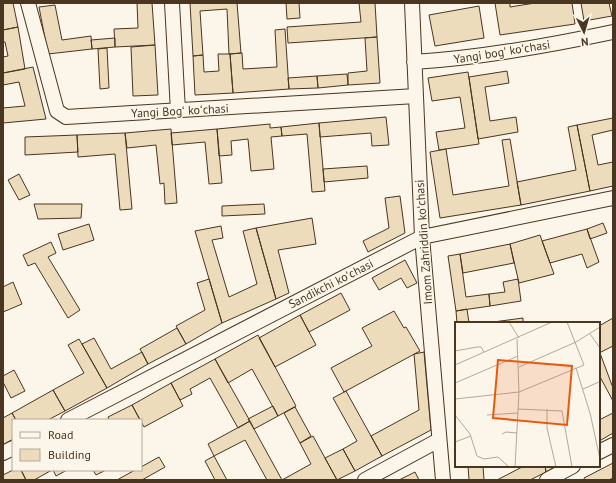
<svg xmlns="http://www.w3.org/2000/svg" width="616" height="483" viewBox="0 0 616 483" font-family="'PT Sans',sans-serif">
<style>
.building{fill:#ecdcbc;stroke:#4a3520}
.lines{fill:none;stroke-linecap:round;stroke-linejoin:round}
.street-casing{stroke:#4a3520;stroke-width:16}
.street{stroke:#fbf6e9;stroke-width:14}
.labels{text-anchor:middle;stroke-width:3;stroke-linejoin:round;paint-order:stroke}
.street-label{font-size:12px;fill:#4a3520;stroke:#fbf6e9}
.inset-road{fill:none;stroke:#b4a999;stroke-width:1}
.view{fill:#e8590c;fill-opacity:0.15;stroke:#e8590c;stroke-width:2}
.inset-edge{fill:none;stroke:#4a3520;stroke-width:2}
</style>
<rect width="100%" height="100%" fill="#fbf6e9"/>
<path class="building" d="M 3,3 L 13,3 L 18,27 L 3,30 Z
M 137,3 L 152,3 L 155,45 L 115,47 L 114,29 L 138,28 Z
M 190,3 L 237,3 L 241,53 L 229,54 L 227,9 L 200,11 L 203,55 L 193,56 Z
M 286,3 L 299,3 L 300,18 L 287,19 Z
M 359,3 L 375,3 L 377,37 L 288,43 L 287,27 L 361,22 Z
M 495,3 L 510,3 L 510,7 L 535,3 L 572,3 L 575,24 L 500,35 Z
M 581,3 L 609,3 L 612,16 L 584,21 Z
M 55,5 L 62,40 L 91,36 L 92,49 L 48,54 L 39,7 Z
M 479,6 L 484,38 L 435,46 L 429,15 Z
M 18,27 L 25,69 L 3,73 L 3,57 L 8,56 L 5,42 L 3,42 L 3,30 Z
M 285,29 L 289,89 L 233,93 L 230,54 L 242,53 L 243,69 L 277,67 L 275,30 Z
M 377,37 L 380,83 L 348,85 L 348,73 L 367,71 L 365,38 Z
M 115,38 L 115,47 L 92,49 L 91,40 Z
M 155,45 L 158,95 L 133,96 L 131,47 Z
M 107,48 L 109,88 L 100,89 L 98,49 Z
M 218,54 L 230,54 L 233,93 L 195,95 L 193,56 L 203,55 L 204,72 L 219,71 Z
M 33,67 L 46,119 L 3,123 L 3,108 L 25,106 L 19,82 L 3,85 L 3,73 Z
M 507,71 L 509,83 L 485,87 L 490,121 L 516,117 L 518,132 L 478,139 L 469,77 Z
M 468,72 L 479,144 L 439,150 L 436,132 L 465,128 L 460,97 L 432,101 L 428,78 Z
M 347,74 L 348,85 L 318,88 L 317,76 Z
M 317,76 L 318,88 L 289,89 L 288,78 Z
M 386,117 L 389,145 L 372,146 L 371,133 L 320,137 L 319,123 Z
M 613,118 L 613,130 L 592,135 L 598,165 L 613,162 L 613,186 L 590,191 L 577,125 Z
M 319,123 L 325,191 L 312,192 L 307,134 L 282,136 L 281,127 Z
M 270,124 L 270,128 L 281,127 L 282,136 L 271,137 L 274,169 L 251,171 L 248,139 L 231,141 L 232,155 L 219,156 L 217,129 Z
M 577,125 L 590,191 L 521,205 L 517,182 L 576,170 L 568,127 Z
M 171,129 L 177,203 L 165,204 L 164,183 L 160,184 L 156,145 L 127,148 L 125,133 Z
M 217,129 L 222,183 L 209,184 L 205,142 L 172,145 L 171,133 Z
M 125,133 L 132,209 L 120,210 L 115,154 L 78,157 L 77,135 Z
M 77,135 L 78,152 L 25,155 L 25,137 Z
M 510,139 L 521,205 L 440,218 L 430,152 L 446,149 L 453,195 L 509,186 L 502,140 Z
M 367,166 L 368,178 L 324,182 L 323,169 Z
M 19,174 L 30,195 L 19,200 L 8,180 Z
M 400,196 L 405,233 L 368,252 L 363,241 L 389,228 L 385,198 Z
M 34,204 L 82,204 L 81,218 L 38,219 Z
M 264,204 L 265,214 L 222,216 L 222,206 Z
M 312,218 L 316,244 L 278,250 L 289,293 L 276,299 L 256,228 Z
M 603,223 L 607,233 L 590,239 L 587,229 Z
M 89,224 L 94,240 L 63,250 L 58,234 Z
M 221,226 L 223,238 L 212,240 L 229,297 L 257,284 L 243,231 L 256,228 L 276,299 L 222,323 L 195,231 Z
M 587,229 L 599,262 L 587,268 L 582,254 L 550,263 L 542,241 Z
M 540,235 L 554,274 L 519,283 L 510,244 Z
M 51,242 L 56,253 L 48,257 L 80,310 L 68,318 L 35,263 L 28,266 L 23,255 Z
M 510,244 L 514,263 L 463,273 L 460,254 Z
M 460,254 L 466,297 L 489,294 L 490,306 L 456,311 L 448,256 Z
M 405,260 L 417,283 L 407,288 L 401,278 L 379,290 L 372,278 Z
M 209,279 L 222,323 L 186,344 L 176,326 L 205,310 L 197,283 Z
M 518,279 L 521,301 L 490,306 L 489,294 L 505,292 L 503,282 Z
M 13,282 L 22,304 L 3,312 L 3,287 Z
M 341,293 L 350,310 L 309,332 L 300,315 Z
M 467,309 L 469,323 L 457,323 L 456,311 Z
M 394,311 L 404,328 L 406,327 L 420,351 L 344,392 L 331,368 L 372,346 L 362,328 Z
M 300,315 L 316,345 L 275,367 L 259,338 Z
M 523,318 L 523,323 L 486,323 Z
M 613,318 L 613,346 L 599,353 L 599,326 Z
M 177,328 L 186,344 L 148,364 L 140,349 Z
M 258,335 L 296,406 L 278,416 L 252,369 L 228,383 L 215,359 Z
M 94,338 L 111,369 L 142,352 L 148,364 L 107,388 L 82,344 Z
M 79,339 L 107,388 L 65,411 L 53,390 L 84,373 L 68,345 Z
M 424,352 L 431,430 L 382,456 L 371,436 L 419,410 L 414,354 Z
M 599,353 L 600,353 L 613,388 L 613,401 L 599,375 Z
M 215,359 L 250,421 L 238,428 L 210,378 L 190,389 L 192,394 L 180,400 L 171,383 Z
M 14,370 L 25,391 L 11,398 L 3,382 L 3,376 Z
M 171,383 L 183,406 L 144,427 L 132,405 Z
M 53,390 L 65,411 L 48,420 L 16,420 L 12,413 Z
M 346,391 L 382,456 L 355,471 L 343,449 L 357,441 L 333,398 Z
M 132,405 L 140,420 L 109,420 L 108,417 Z
M 273,406 L 278,416 L 254,429 L 248,419 Z
M 295,407 L 311,436 L 300,443 L 284,413 Z
M 12,413 L 16,420 L 13,420 L 13,439 L 3,445 L 3,418 Z
M 613,413 L 613,433 L 601,440 L 599,437 L 599,420 Z
M 250,421 L 254,429 L 282,480 L 267,480 L 245,440 L 214,456 L 208,444 Z
M 313,436 L 337,480 L 282,480 L 311,464 L 300,443 Z
M 343,449 L 355,471 L 337,480 L 325,458 Z
M 214,456 L 227,480 L 215,480 L 205,461 Z
M 159,457 L 165,467 L 142,480 L 117,480 L 135,470 L 141,470 L 141,467 Z
M 613,463 L 613,478 L 609,480 L 585,480 L 584,478 Z
M 468,466 L 483,466 L 484,480 L 469,480 Z
M 524,466 L 545,466 L 546,472 L 530,480 L 497,480 Z
M 545,466 L 556,466 L 546,472 Z
M 13,470 L 21,470 L 26,480 L 3,480 L 3,475 Z
M 21,470 L 52,470 L 34,480 L 26,480 Z
M 53,470 L 67,470 L 56,476 Z
M 93,470 L 106,470 L 96,475 Z
M 415,472 L 419,480 L 399,480 Z"/>
<g class="lines">
<defs>
<path id="street" d="M 28,3 L 57,111 L 66,117 L 416,96
M 172,3 L 178,111
M 412,3 L 422,237 L 443,480
M 414,62 C 481,58 547,46 613,32
M 68,420 L 422,237 L 613,198
M 599,452 L 613,445
M 3,453 L 13,448
M 365,480 L 439,440
M 547,480 L 573,466"/>
</defs>
<use href="#street" class="street-casing"/>
<use href="#street" class="street"/>
</g>
<g class="labels">
<g class="street-label">
<text transform="translate(502 52) rotate(-9)" y="4">Yangi bogʻ koʻchasi</text>
<text transform="translate(180 111) rotate(-3)" y="4">Yangi Bogʻ koʻchasi</text>
<text transform="translate(424 242) rotate(-94)" y="4">Imom Zahriddin koʻchasi</text>
<text transform="translate(331 284) rotate(-27)" y="4">Sandikchi koʻchasi</text>
</g>
</g>
<g transform="translate(455 322)">
<rect width="145" height="145" fill="#fbf6e9"/>
<path class="inset-road" d="M 54,0 L 64,16M 135,12 L 145,26M 0,29 L 22,25 L 26,25 L 29,30M 0,43 L 97,0M 64,45 L 121,20 L 145,5M 121,46 L 135,91 L 145,137M 0,61 L 63,34M 128,67 L 144,60M 0,77 L 64,70 L 129,43 L 112,0M 63,87 L 107,89 L 117,145M 92,87 L 92,106 L 101,145M 0,93 L 15,112 L 22,134 L 29,137 L 43,135 L 54,145M 32,93 L 63,91M 47,112 L 51,110 L 62,111M 0,120 L 16,114M 60,145 L 64,70 L 62,17"/>
<path class="view" d="M 43,38 L 117,44 L 112,103 L 38,96 Z"/>
<rect width="145" height="145" class="inset-edge"/>
</g>
<rect width="616" height="483" fill="none" stroke="#4a3520" stroke-width="8"/>
<rect x="12" y="419" width="130" height="52" fill="#fbf6e9" stroke="#b4a999"/>
<rect x="20" y="432" width="20" height="6" fill="#fbf6e9" stroke="#b4a999"/>
<text x="48" y="439" font-size="12" fill="#4a3520">Road</text>
<rect x="20" y="449" width="20" height="12" fill="#ecdcbc" stroke="#b4a999"/>
<text x="48" y="459" font-size="12" fill="#4a3520">Building</text>
<g transform="translate(584 32) rotate(175)" stroke="#fbf6e9" stroke-width="3" paint-order="stroke">
<path d="M0-3L7 15L0 10L-7 15Z" fill="#4a3520"/>
<text y="-6" font-size="11" font-weight="bold" text-anchor="middle" fill="#4a3520">N</text>
</g>
</svg>
